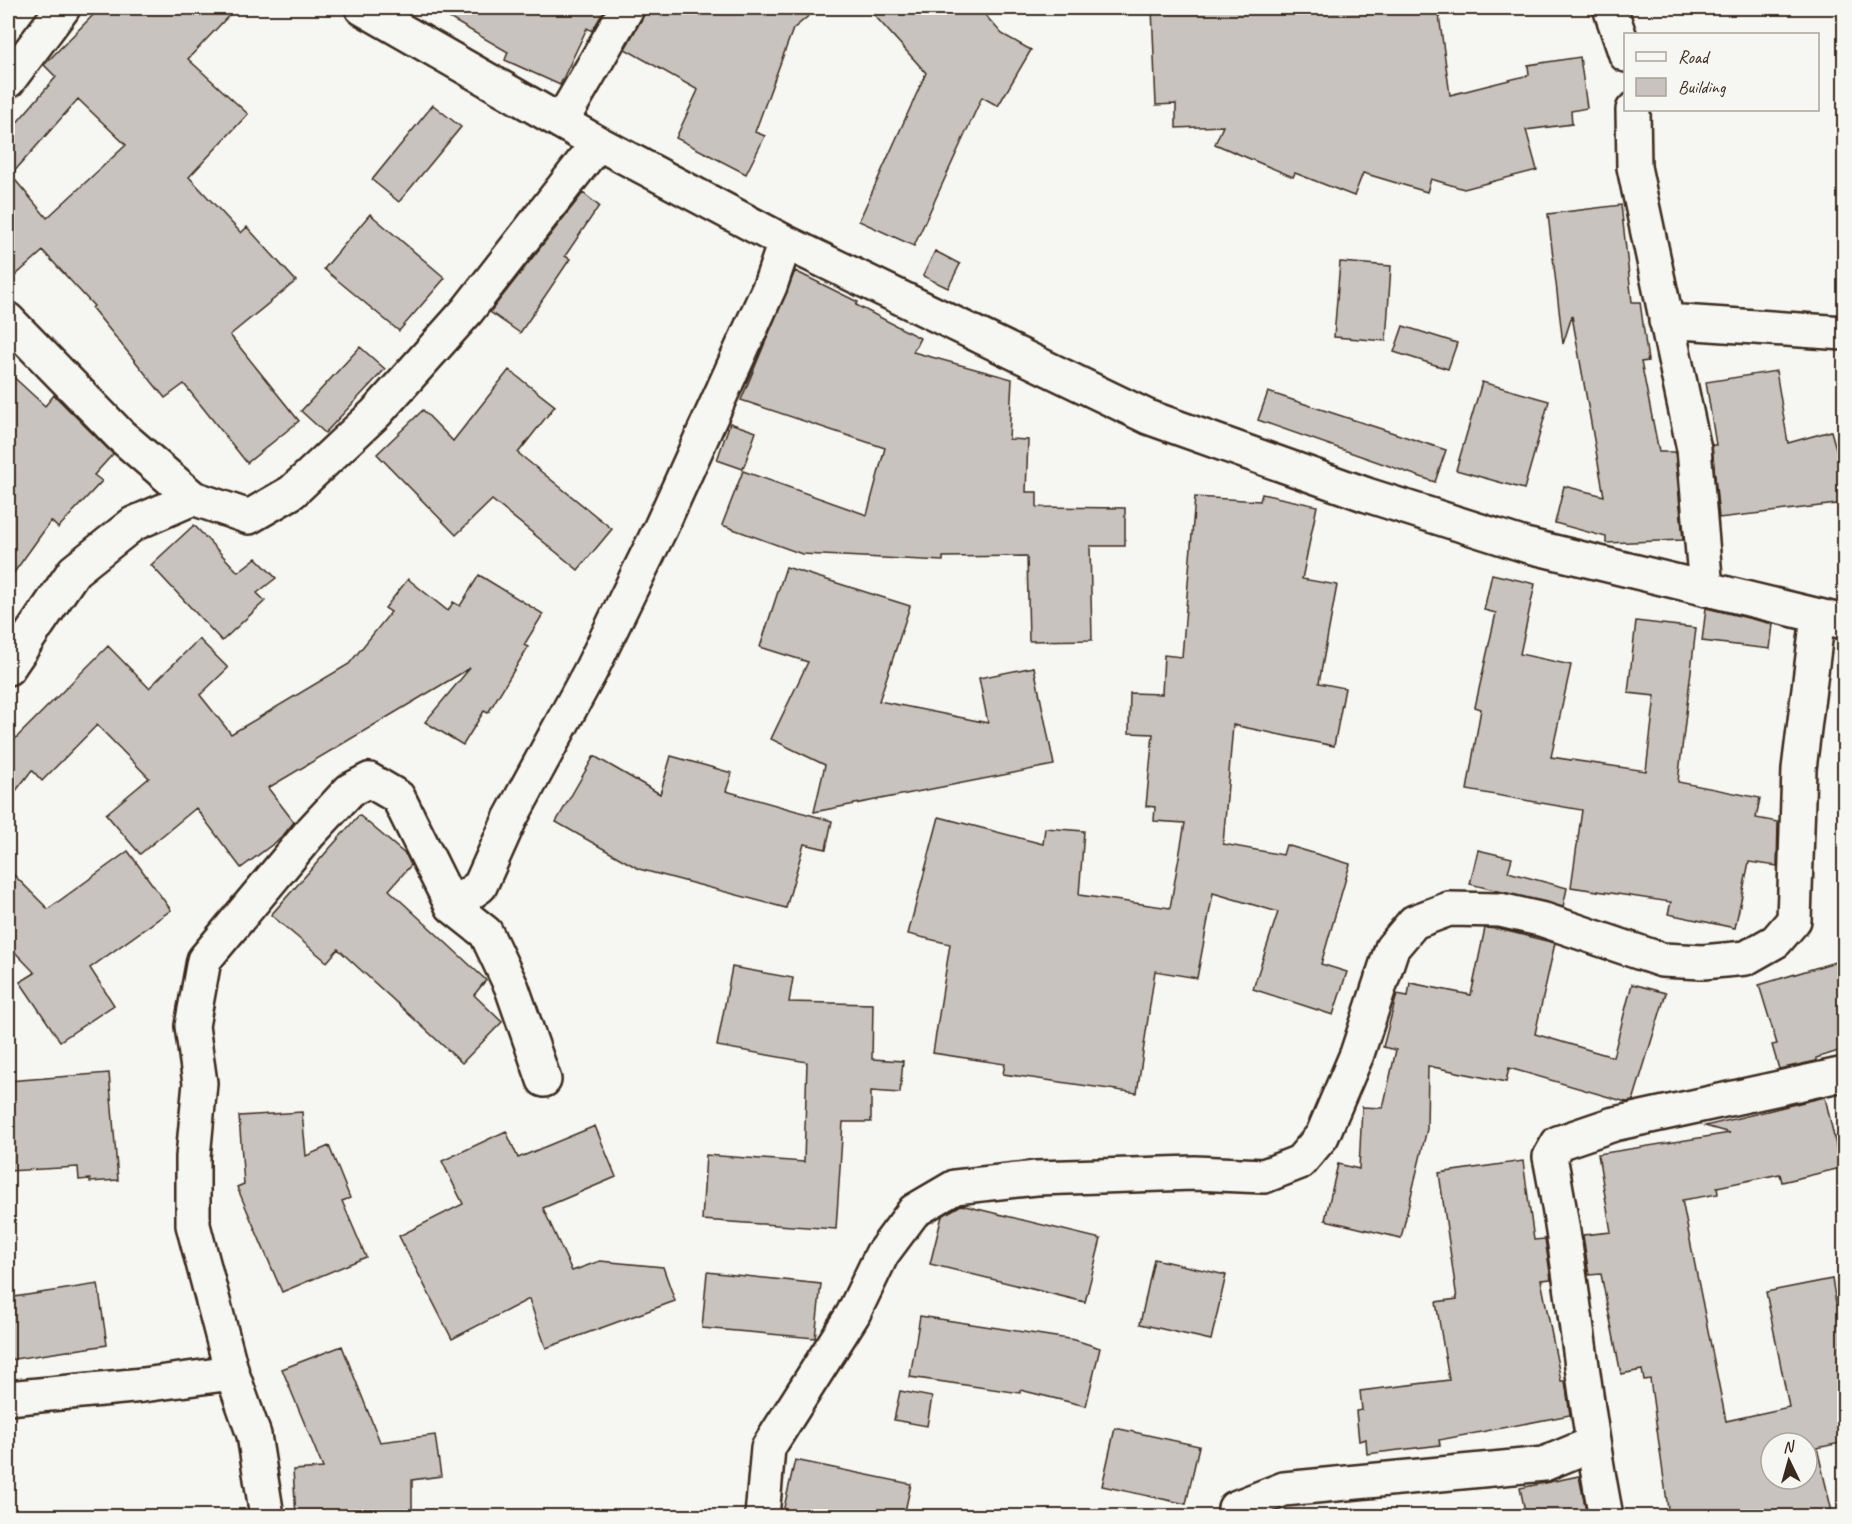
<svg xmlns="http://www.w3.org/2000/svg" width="1852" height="1524" viewBox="0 0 1852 1524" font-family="Caveat,sans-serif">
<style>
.building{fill:#c8c3be;stroke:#3b2a1e;stroke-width:1.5;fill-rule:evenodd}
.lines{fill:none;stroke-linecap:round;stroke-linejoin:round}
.minor-casing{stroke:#3b2a1e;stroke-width:38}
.minor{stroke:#f6f6f2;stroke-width:33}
</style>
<rect width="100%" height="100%" fill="#f6f6f2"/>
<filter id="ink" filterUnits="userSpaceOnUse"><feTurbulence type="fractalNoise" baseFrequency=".0167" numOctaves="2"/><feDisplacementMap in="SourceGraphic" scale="12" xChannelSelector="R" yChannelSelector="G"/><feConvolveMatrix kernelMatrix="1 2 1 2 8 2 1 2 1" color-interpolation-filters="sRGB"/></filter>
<g filter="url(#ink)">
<path class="building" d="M 100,8 L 236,8 L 188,59 L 248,114 L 189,177 L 241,233 L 247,227 L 296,281 L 230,335 L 299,421 L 247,463 L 184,384 L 165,398 L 92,308 L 94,306 L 43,251 L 8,282 L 8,133 L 56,77 L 44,65 ZM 78,99 L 126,145 L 47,218 L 11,175 Z
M 432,8 L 606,8 L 592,31 L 587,28 L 560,85 L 505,60 L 508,52 Z
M 646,8 L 818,8 L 793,29 L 755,132 L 765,136 L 746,174 L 676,138 L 698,90 L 625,49 L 643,17 Z
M 868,8 L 979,8 L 1002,34 L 1031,50 L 998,106 L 982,97 L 914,246 L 859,221 L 926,73 Z
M 1152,8 L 1438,8 L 1450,95 L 1529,75 L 1528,65 L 1580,57 L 1587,108 L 1571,111 L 1572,124 L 1526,130 L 1537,170 L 1464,189 L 1431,179 L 1427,192 L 1363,173 L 1354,196 L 1295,173 L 1293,177 L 1215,144 L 1223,126 L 1176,128 L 1176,104 L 1156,105 Z
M 433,105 L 461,127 L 399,202 L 372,180 Z
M 583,193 L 599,206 L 565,256 L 570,259 L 520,333 L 490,312 Z
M 1621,205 L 1632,302 L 1640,302 L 1648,361 L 1641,362 L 1659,452 L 1675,452 L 1683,540 L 1606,543 L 1606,537 L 1555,523 L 1564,486 L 1604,496 L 1572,316 L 1563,344 L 1548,214 Z
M 370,214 L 445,278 L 399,331 L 324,269 Z
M 935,251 L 960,264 L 948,288 L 923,276 Z
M 1340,262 L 1391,266 L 1386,341 L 1334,337 Z
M 795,271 L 858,302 L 856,305 L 920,338 L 913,352 L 1012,379 L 1009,439 L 1028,440 L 1026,492 L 1037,492 L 1037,507 L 1125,508 L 1125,546 L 1090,546 L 1092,640 L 1029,641 L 1027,556 L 943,557 L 943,561 L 802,554 L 722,525 L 743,471 L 867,515 L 885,448 L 741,400 Z
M 1403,326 L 1457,343 L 1448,369 L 1394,352 Z
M 360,347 L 385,369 L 325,433 L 301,411 Z
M 509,370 L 555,406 L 518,453 L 612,529 L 578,570 L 492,500 L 456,535 L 377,454 L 423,410 L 453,441 Z
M 1776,371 L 1788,443 L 1831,431 L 1845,481 L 1845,503 L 1719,518 L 1712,445 L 1716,445 L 1706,382 Z
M 8,372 L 45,406 L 54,395 L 113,454 L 94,475 L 102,481 L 58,528 L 51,521 L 8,581 Z
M 1482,382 L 1549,401 L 1524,489 L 1456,470 Z
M 1268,392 L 1446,450 L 1435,482 L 1258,420 Z
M 730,423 L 756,432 L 743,469 L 717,460 Z
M 1262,494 L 1317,506 L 1302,579 L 1337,585 L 1319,683 L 1345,688 L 1334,746 L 1233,725 L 1223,844 L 1283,855 L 1286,845 L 1350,864 L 1321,964 L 1347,972 L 1333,1015 L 1253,989 L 1278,912 L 1213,893 L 1197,978 L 1155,971 L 1137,1093 L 1003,1074 L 1005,1064 L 933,1053 L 950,944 L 908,934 L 939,817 L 1043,844 L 1045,828 L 1084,831 L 1079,895 L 1170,908 L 1185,823 L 1154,821 L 1155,807 L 1146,806 L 1153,734 L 1129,733 L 1130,693 L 1162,694 L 1164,655 L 1182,657 L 1195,497 L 1260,501 Z
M 194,525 L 238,572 L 256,558 L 276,578 L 257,593 L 265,601 L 222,641 L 151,565 Z
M 786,567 L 910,606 L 879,701 L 988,723 L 979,678 L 1034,667 L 1054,765 L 814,812 L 825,765 L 771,739 L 808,662 L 760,647 Z
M 1492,574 L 1535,584 L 1520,654 L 1571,665 L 1551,757 L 1646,771 L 1655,696 L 1628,693 L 1636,621 L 1696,628 L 1678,782 L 1760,798 L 1756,818 L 1778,822 L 1777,866 L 1749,862 L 1735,928 L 1668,914 L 1671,902 L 1571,887 L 1582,810 L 1467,790 L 1481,709 L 1475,707 L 1496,613 L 1484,610 Z
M 479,575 L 543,614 L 524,645 L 528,647 L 488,713 L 484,711 L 463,745 L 425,722 L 470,668 L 268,788 L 294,822 L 281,838 L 241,868 L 196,808 L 140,854 L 106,814 L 149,778 L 97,725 L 42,781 L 32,770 L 8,801 L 8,746 L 108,646 L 149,688 L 199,639 L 228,668 L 200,695 L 231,734 L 349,664 L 391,612 L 385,608 L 408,579 L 448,611 L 453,602 L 460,606 Z
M 1706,608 L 1773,624 L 1770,649 L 1702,641 Z
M 594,756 L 660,794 L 671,756 L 732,773 L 726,791 L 832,821 L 826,849 L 804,844 L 786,908 L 639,869 L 556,822 Z
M 359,815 L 406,855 L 411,865 L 389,890 L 486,980 L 474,995 L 502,1022 L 462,1063 L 338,949 L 327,962 L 271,915 Z
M 1478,850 L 1512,858 L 1508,872 L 1567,888 L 1563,907 L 1470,884 Z
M 128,851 L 171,910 L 90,968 L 114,1005 L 60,1041 L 20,982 L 35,973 L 8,945 L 8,869 L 48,909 Z
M 1485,928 L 1498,929 L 1555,943 L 1535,1034 L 1613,1057 L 1632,984 L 1666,993 L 1633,1101 L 1626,1102 L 1509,1068 L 1506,1082 L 1428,1066 L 1427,1129 L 1401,1238 L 1325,1220 L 1338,1164 L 1359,1169 L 1362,1107 L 1383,1108 L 1396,1050 L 1383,1047 L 1397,994 L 1408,996 L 1410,983 L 1471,995 Z
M 1845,959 L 1845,1049 L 1816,1058 L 1816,1061 L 1779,1069 L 1772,1045 L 1777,1044 L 1759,985 Z
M 732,967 L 793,978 L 789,1002 L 873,1004 L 872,1059 L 903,1061 L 900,1093 L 871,1091 L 871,1122 L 843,1122 L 836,1229 L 702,1220 L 706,1155 L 804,1162 L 807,1062 L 717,1046 Z
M 109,1073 L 118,1180 L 90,1182 L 90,1179 L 79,1180 L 78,1167 L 8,1171 L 8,1081 Z
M 1825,1097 L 1841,1168 L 1782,1182 L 1780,1174 L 1717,1187 L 1718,1194 L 1682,1200 L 1726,1421 L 1789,1407 L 1766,1292 L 1832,1279 L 1836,1303 L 1840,1302 L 1845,1323 L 1845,1442 L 1817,1448 L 1833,1516 L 1669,1516 L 1650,1379 L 1644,1380 L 1642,1370 L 1621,1374 L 1601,1274 L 1589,1275 L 1583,1235 L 1611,1232 L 1598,1154 L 1730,1133 L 1705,1126 ZM 1771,1443 L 1807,1443 L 1807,1479 L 1771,1479 Z
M 302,1112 L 306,1156 L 329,1146 L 350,1198 L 342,1201 L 366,1257 L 282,1292 L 237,1187 L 244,1184 L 239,1116 Z
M 595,1126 L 616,1177 L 543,1208 L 572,1271 L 600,1261 L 663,1267 L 675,1301 L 546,1348 L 529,1299 L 452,1339 L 399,1236 L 463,1204 L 442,1161 L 506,1131 L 518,1158 Z
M 1523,1161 L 1534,1240 L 1545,1239 L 1551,1279 L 1541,1280 L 1561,1381 L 1565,1381 L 1570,1415 L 1439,1440 L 1440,1445 L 1367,1454 L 1366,1439 L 1359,1441 L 1356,1411 L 1362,1410 L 1360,1391 L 1449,1380 L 1436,1302 L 1457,1299 L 1439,1173 Z
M 961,1205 L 1101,1239 L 1085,1302 L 930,1264 L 942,1216 Z
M 1154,1259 L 1226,1275 L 1211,1340 L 1140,1324 Z
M 707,1272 L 821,1284 L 815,1338 L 702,1328 Z
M 98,1284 L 107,1345 L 8,1360 L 8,1298 Z
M 920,1316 L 1075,1340 L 1100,1348 L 1086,1406 L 1020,1390 L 1020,1393 L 910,1377 Z
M 342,1346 L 380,1442 L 435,1435 L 441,1476 L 412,1480 L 412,1516 L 296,1516 L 293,1470 L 323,1468 L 282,1369 Z
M 900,1391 L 932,1397 L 927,1426 L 894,1420 Z
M 1115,1428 L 1199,1446 L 1186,1504 L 1102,1486 Z
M 795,1460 L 911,1484 L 904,1516 L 782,1516 Z
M 1579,1476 L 1587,1516 L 1526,1516 L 1520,1488 Z"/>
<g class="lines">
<defs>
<path id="minor" d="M 362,8 L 598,143 L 785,242 L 1148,417 L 1367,495 L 1525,545 L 1844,622
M 1610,8 L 1626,55
M 8,81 L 63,8
M 1633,110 L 1634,167 L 1694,449 L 1706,589
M 561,122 L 627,8
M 8,320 L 120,435 L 193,498
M 1666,321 L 1844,333
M 8,668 L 74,571 L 133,524 L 193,498 L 249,517 L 292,492 L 376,413 L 467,311 L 598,143
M 452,906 L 480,886 L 510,819 L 591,670 L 661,527 L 770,286 L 785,242
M 8,1398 L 143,1385 L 232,1373
M 1235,1508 L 1284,1489 L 1544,1464 L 1592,1444
M 267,1516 L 254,1435 L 232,1373 L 193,1225 L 193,1157 L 200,1083 L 192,1026 L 204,960 L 309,834 L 350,790 L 369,780 L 398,797 L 452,906 L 486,933 L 512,988 L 544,1080
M 762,1516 L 768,1448 L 853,1314 L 882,1254 L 914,1211 L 955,1187 L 1036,1178 L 1194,1173 L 1264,1176 L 1300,1162 L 1322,1136 L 1357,1054 L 1392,948 L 1414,922 L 1449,909 L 1500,910 L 1544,920 L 1662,960 L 1703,962 L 1746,958 L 1776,941 L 1794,920 L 1799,769 L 1818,616
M 1606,1516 C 1582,1397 1574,1276 1550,1157 L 1558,1143 L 1614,1124 L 1844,1074"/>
</defs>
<use href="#minor" class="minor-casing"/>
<use href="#minor" class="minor"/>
</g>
</g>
<rect width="1852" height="1524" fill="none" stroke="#f6f6f2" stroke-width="30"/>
<rect x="15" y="15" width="1822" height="1494" fill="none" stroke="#3b2a1e" stroke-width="2" filter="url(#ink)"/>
<rect x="1624" y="33" width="195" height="78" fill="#f6f6f2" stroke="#aba49d" stroke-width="1.5"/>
<rect x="1636" y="52" width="30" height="9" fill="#f6f6f2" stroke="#aba49d" stroke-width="1.5"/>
<text x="1678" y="63" font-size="18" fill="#3b2a1e">Road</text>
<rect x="1636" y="78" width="30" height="18" fill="#c8c3be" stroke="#aba49d" stroke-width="1.5"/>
<text x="1678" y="93" font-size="18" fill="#3b2a1e">Building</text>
<g transform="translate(1789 1461) rotate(355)"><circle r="28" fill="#f6f6f2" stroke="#aba49d" stroke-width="1.5"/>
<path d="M0-4.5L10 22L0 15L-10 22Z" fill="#3b2a1e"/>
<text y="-9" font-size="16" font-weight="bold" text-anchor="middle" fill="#3b2a1e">N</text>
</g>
</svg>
